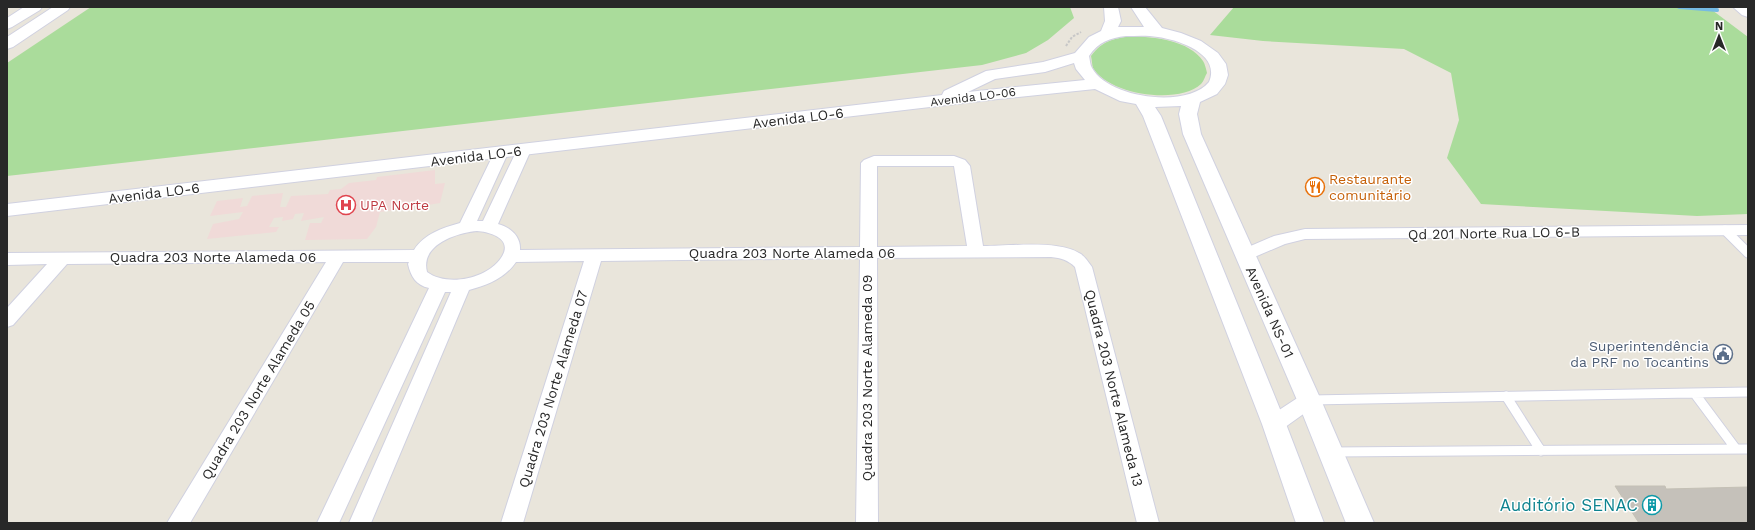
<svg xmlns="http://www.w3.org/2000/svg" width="1755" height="530" viewBox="0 0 1755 530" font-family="'Work Sans',sans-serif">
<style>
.medical{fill:#f0dad8}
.green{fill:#aadc9b}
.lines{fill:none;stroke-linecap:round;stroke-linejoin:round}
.stream{stroke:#75bae4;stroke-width:4}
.building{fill:#c5c1ba;stroke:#c4c0b5}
.service-casing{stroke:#d0d1e0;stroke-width:11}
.minor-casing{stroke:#d0d1e0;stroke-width:2}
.tertiary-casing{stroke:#d0d1e0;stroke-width:2}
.secondary-casing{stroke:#d0d1e0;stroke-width:2}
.path{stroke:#c7c7c7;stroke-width:2;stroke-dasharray:2.5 1.5;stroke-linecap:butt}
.service{stroke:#fff;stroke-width:9}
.minor{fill:#fff;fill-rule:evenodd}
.tertiary{fill:#fff;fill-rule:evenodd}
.secondary{fill:#fff;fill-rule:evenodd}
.labels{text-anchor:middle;stroke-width:3;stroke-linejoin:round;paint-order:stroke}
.far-street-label{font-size:12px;fill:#282828;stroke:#fff}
.street-label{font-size:14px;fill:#282828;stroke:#fff}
.food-label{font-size:14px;fill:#c56008;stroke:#fff;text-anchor:start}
.health-label{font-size:14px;fill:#be3a42;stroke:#fff;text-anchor:start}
.service-label{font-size:14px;fill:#4e5e75;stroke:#fff;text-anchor:end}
.near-culture-label{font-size:17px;fill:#0d838f;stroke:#fff;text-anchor:end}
</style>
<rect width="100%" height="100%" fill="#e9e5db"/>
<path class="medical" d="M 435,170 L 435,184 L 445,183 L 440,203 L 409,208 L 410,202 L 405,202 L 403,209 L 380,212 L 376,227 L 367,239 L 305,240 L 310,223 L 321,223 L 324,217 L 301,221 L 304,213 L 295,214 L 293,219 L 282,221 L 283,217 L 274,218 L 269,227 L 279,227 L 276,232 L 207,239 L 213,224 L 239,219 L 243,212 L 210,216 L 217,201 L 243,198 L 240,207 L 247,206 L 252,196 L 283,193 L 280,207 L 286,207 L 291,196 L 328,194 L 330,190 L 341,189 L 349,183 L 376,180 L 377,177 Z"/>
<path class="green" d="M 91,7 L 1070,7 L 1074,18 L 1048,40 L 1026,53 L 982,65 L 7,176 L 7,63 Z
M 1234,7 L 1708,7 L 1748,37 L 1748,214 L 1697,216 L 1481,204 L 1447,158 L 1459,120 L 1451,73 L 1404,49 L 1263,41 L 1210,35 Z
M 1131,36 C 1154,37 1189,40 1203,61 C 1205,64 1206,69 1207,73 C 1205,76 1204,81 1201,84 C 1179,105 1109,95 1093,68 C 1092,65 1092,60 1091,56 C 1103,40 1113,39 1131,36 Z"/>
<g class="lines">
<path class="stream" d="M 1679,7 L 1717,10"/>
</g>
<path class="building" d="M 1615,486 L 1665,486 L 1666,489 L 1748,487 L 1748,523 L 1639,523 Z"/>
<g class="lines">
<defs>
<path id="service" d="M 1725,230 L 1748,253
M 1695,394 L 1736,449
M 1506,396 L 1541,451
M 1311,400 L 1748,392
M 1332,452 L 1748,449"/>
<path id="minor" d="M 524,146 L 529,147 L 531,150 L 498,224 C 510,227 521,236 520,250 L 860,247 L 861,163 L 864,160 L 874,156 L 954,156 L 965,160 L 970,166 L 983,246 C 1009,246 1058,240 1079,253 C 1085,256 1088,262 1092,267 L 1159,523 L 1137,523 L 1075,267 C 1068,260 1061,258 1051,257 L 877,258 L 878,523 L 856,523 L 860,258 L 601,261 L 523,523 L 501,523 L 584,261 L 516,262 C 505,278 488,285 469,290 L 371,523 L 349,523 L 451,292 L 445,292 L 339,523 L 317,523 L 429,288 C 416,285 411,277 408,264 L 409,262 L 343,262 L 190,523 L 167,523 L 326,262 L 67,264 L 13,325 L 7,327 L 7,308 L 47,264 L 7,265 L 7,253 L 414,250 C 424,234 442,228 460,223 L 494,153 L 496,150 L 501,149 L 506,150 L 508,153 L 477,221 L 483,221 L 517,150 L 519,147 ZM 877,166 L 954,166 L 967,246 L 877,247 ZM 477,231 C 491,232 514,239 501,258 C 487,279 447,287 427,272 C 420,245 456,233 477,231 Z
M 1748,225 L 1748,235 L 1305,239 L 1285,244 L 1245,261 L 1239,259 L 1237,255 L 1239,251 L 1274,236 L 1305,229 Z
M 1309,392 L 1316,395 L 1319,400 L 1316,405 L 1281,430 L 1274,432 L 1267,430 L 1264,424 L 1267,418 L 1302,395 Z"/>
<path id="tertiary" d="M 24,7 L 42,7 L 40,10 L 12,27 L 7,29 L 7,18 Z
M 53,7 L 70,7 L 68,10 L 13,47 L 7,49 L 7,37 Z
M 1104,7 L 1118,7 L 1121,21 L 1118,27 L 1144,27 L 1131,7 L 1145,7 L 1162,28 L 1181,33 L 1201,41 L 1218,53 L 1226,64 L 1228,75 L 1225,84 L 1217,94 L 1200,102 L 1197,114 L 1201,134 L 1321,400 L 1374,523 L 1346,523 L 1297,400 L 1183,134 L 1179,114 L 1181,106 L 1155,107 L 1161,116 L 1286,424 L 1324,523 L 1296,523 L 1262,424 L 1143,116 L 1136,104 L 1120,101 L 1095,89 L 998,99 L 7,216 L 7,204 L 942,95 L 944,91 L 986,71 L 1043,62 L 1075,53 L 1089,37 L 1101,31 L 1105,21 ZM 1126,36 C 1136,36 1147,35 1158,37 C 1179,40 1221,54 1209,82 C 1187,109 1108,98 1092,68 C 1090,65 1090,60 1089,56 C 1098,42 1110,38 1126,36 ZM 1074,63 L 1076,69 L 1085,80 L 968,92 L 995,79 L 1045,72 Z"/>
<path id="secondary" d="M 1733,7 L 1748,7 L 1748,17 L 1742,15 Z"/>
</defs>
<use href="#service" class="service-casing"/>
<use href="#minor" class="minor-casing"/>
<use href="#tertiary" class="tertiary-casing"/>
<use href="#secondary" class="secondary-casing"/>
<path class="path" d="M 1066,46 L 1072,37 L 1081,32"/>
<use href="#service" class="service"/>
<use href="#minor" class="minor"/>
<use href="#tertiary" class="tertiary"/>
<use href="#secondary" class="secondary"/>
</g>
<defs>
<symbol id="restaurant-ring" viewBox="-11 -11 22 22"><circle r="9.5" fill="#fff" stroke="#e8710a" stroke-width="1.5"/><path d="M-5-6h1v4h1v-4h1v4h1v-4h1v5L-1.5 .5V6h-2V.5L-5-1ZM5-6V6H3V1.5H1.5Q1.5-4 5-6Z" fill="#e8710a"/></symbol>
<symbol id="hospital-ring" viewBox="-11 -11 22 22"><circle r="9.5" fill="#fff" stroke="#e0444e" stroke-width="1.5"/><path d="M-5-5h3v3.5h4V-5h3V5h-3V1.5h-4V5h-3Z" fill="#e0444e"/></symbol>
<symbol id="civic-ring" viewBox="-11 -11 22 22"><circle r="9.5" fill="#fff" stroke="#5c6f8a" stroke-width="1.5"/><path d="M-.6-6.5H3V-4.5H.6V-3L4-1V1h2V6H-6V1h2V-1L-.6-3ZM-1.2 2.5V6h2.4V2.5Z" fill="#5c6f8a"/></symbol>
<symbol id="building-ring" viewBox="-11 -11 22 22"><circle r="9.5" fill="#fff" stroke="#0f9aa8" stroke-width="1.5"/><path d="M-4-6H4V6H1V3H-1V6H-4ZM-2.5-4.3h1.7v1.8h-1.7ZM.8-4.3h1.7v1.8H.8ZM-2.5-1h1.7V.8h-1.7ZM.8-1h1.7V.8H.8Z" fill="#0f9aa8"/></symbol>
</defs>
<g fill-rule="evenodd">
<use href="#restaurant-ring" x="1304" y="176" width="22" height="22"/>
<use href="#hospital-ring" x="335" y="194" width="22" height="22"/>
<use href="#civic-ring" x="1712" y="343" width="22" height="22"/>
<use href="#building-ring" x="1641" y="494" width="22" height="22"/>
</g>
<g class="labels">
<g class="far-street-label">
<text transform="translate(973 97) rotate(-7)" y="4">Avenida LO-06</text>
</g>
<g class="street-label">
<text transform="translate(798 118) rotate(-7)" y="5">Avenida LO-6</text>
<text transform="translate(476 156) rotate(-7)" y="5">Avenida LO-6</text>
<text transform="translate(154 193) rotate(-7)" y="5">Avenida LO-6</text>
<text transform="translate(1494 233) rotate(-1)" y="5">Qd 201 Norte Rua LO 6-B</text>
<text x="792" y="258">Quadra 203 Norte Alameda 06</text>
<text x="213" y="262">Quadra 203 Norte Alameda 06</text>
<text transform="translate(1270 312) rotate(66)" y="5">Avenida NS-01</text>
<text transform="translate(867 378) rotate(-90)" y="5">Quadra 203 Norte Alameda 09</text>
<text transform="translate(1114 388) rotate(76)" y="5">Quadra 203 Norte Alameda 13</text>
<text transform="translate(553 389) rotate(-73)" y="5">Quadra 203 Norte Alameda 07</text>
<text transform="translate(258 390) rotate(-59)" y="5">Quadra 203 Norte Alameda 05</text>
</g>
<g class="food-label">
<text x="1329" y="184">Restaurante<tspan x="1329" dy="16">comunitário</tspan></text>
</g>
<g class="health-label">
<text x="360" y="210">UPA Norte</text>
</g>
<g class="service-label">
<text x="1709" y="351">Superintendência<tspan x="1709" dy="16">da PRF no Tocantins</tspan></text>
</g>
<g class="near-culture-label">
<text x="1638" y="511">Auditório SENAC</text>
</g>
</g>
<rect width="1755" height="530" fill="none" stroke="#282828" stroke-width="16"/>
<g transform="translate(1719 36)" stroke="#ffffff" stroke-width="3" paint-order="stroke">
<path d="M0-3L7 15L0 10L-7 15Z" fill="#282828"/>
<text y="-6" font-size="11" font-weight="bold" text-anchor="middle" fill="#282828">N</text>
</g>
</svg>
